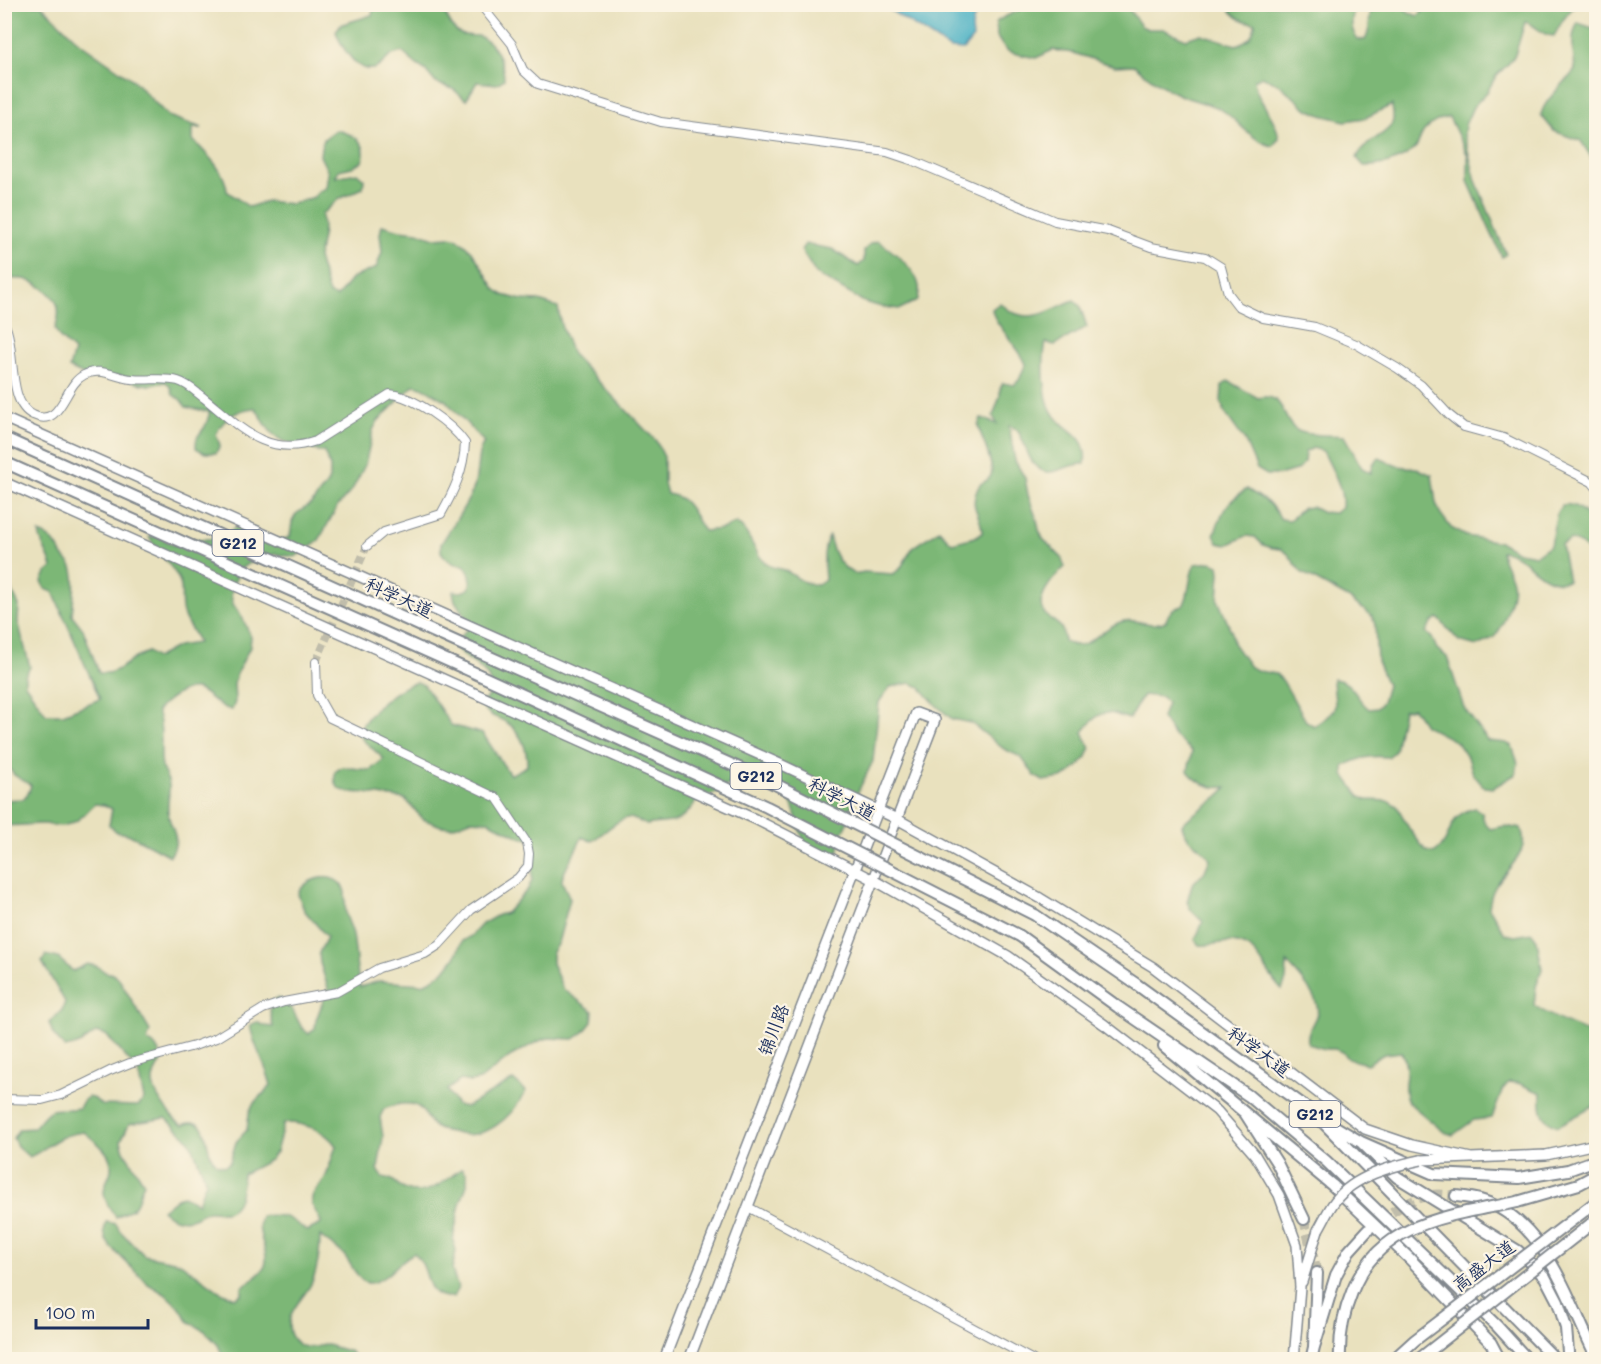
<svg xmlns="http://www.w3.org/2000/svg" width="1601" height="1364" viewBox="0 0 1601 1364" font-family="Mali,'LXGW WenKai TC',sans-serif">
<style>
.forest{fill:#7cb776;stroke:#4c736a;stroke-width:1.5}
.water{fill:#44afc3;stroke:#306f90;stroke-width:1.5}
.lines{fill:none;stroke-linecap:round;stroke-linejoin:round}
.minor-tunnel{stroke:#c0bdab;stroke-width:8;stroke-dasharray:8 4;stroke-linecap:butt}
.highway-tunnel{stroke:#c0bdab;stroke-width:10;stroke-dasharray:10 5;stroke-linecap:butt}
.minor-casing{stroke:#82888e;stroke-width:10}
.major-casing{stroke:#82888e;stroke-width:12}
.highway-casing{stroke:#82888e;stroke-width:14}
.minor{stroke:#fff;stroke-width:8}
.major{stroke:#fff;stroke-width:9}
.highway{stroke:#fff;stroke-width:10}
.major-bridge-casing{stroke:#82888e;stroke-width:12;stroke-linecap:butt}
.highway-bridge-casing{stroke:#82888e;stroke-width:14;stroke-linecap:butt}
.major-bridge{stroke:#fff;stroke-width:9}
.highway-bridge{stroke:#fff;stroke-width:10}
.labels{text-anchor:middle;stroke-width:4.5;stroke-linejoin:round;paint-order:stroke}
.shield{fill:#fcf5e5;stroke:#5e6a86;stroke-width:1.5}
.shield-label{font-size:16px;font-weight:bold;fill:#1b2f5e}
.street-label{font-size:18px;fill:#1b2f5e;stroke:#fcf5e5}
</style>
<rect width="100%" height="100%" fill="#fcf5e5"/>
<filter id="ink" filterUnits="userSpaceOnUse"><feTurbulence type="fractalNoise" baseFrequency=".0167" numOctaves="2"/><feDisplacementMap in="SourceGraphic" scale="12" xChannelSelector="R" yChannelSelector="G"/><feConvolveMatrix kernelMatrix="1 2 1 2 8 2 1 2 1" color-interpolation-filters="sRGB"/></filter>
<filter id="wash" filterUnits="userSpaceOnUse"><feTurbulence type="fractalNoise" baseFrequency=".008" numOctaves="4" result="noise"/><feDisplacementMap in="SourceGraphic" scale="24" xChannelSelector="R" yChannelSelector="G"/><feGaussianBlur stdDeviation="1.35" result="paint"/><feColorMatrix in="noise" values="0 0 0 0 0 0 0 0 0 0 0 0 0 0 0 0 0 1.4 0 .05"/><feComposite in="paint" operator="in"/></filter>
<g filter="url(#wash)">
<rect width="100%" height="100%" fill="#e9e1be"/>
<path class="forest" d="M 1355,4 C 1352,19 1349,26 1357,39 L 1365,40 C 1372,29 1367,16 1373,5 L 1400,5 L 1409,12 L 1417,16 L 1424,11 L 1413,5 L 1575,5 L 1563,20 L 1554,36 C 1539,35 1539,26 1525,22 L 1515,55 L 1509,63 L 1496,76 L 1487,92 L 1473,107 L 1465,125 L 1464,135 L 1476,181 L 1506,254 L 1502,257 L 1468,181 L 1468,156 L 1449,117 C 1440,119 1431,123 1425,130 C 1420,135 1420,142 1416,147 C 1405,160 1380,167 1364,166 L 1357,158 C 1364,140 1391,134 1393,120 C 1394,116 1392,109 1392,105 L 1365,118 L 1345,121 L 1321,115 L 1306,108 L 1280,85 L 1262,76 L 1254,80 C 1257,103 1276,116 1279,138 L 1273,146 C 1253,142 1241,124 1225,112 C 1214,104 1197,102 1185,97 C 1170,92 1146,76 1134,65 L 1115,66 L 1073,53 L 1053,50 L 1036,58 L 1017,54 L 1008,51 L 1002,45 L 997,37 L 996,22 C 1007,14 1017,13 1028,5 L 1126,5 L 1141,26 L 1148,29 L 1163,29 L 1186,39 L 1201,34 L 1236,45 C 1248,41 1254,36 1255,23 C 1240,21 1235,17 1226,5 Z
M 5,5 L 41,5 L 79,42 L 133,80 L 168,116 L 202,128 L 193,128 L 193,140 C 206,153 226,172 227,191 L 249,207 L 267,201 L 292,204 L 314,197 L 319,191 L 326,188 L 328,172 L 320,156 L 321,147 L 324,139 L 336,130 C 353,134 370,142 362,162 L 352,167 L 339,170 L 335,177 L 357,173 L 364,179 L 363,188 L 339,199 L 322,214 L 323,231 L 318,258 L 329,294 L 337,297 L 352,278 L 376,268 L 382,252 L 380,234 L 382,225 L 400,230 L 418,232 L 434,238 L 450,237 L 458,239 L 472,251 L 495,289 L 503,295 L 522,300 L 539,301 L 558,307 L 561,325 L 572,354 L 656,441 L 664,457 L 664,483 L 667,494 C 689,496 693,516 704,531 L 722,529 L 736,523 C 748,530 752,546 760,557 C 767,567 773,567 784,570 C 798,576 798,583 818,585 L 825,580 C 824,565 822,549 829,536 C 833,553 838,565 854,574 L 864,572 L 893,574 L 900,569 L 913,547 L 939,530 L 952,543 L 975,537 L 982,533 C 982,511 966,510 980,484 C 985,482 989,480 991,475 C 995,466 981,436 978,426 L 981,418 L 997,424 L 993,416 L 1000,396 L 1000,389 L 1003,383 L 1014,385 L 1019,380 L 1026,364 C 1018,345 993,323 992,309 L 1000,303 C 1005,307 1011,313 1017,314 C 1037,321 1056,307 1074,300 L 1080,306 L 1087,327 L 1055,345 L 1046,343 C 1042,359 1043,397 1052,412 C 1064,433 1089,432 1085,464 C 1069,463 1059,473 1048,472 C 1028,471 1026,441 1017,430 C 1016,429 1011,426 1009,426 L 1015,461 L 1025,478 L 1028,495 L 1037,520 L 1039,530 L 1043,539 L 1061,557 L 1065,567 C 1055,576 1031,601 1046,615 C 1057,626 1063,622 1064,641 C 1088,656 1100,626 1124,621 C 1139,618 1149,629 1166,621 C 1169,611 1173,608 1183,606 C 1191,592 1188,577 1195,564 L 1211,562 L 1219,565 L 1220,573 L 1218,600 L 1232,633 L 1233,643 L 1250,667 L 1259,671 L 1276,674 L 1283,681 L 1306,721 L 1314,726 C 1343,707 1334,709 1333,679 C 1354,681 1354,697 1369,709 L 1377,708 L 1382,702 L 1387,685 L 1377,661 L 1375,625 L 1372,616 L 1348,598 L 1301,572 L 1288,554 L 1281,549 L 1272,548 L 1263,545 L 1255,537 L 1246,536 L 1227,545 L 1218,543 L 1214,535 C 1223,510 1224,504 1247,489 L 1270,504 L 1281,519 L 1290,520 L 1303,508 L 1312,507 L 1321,512 L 1335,513 L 1342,507 C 1344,488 1331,468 1323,451 L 1313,448 L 1305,452 L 1304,462 L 1299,469 L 1279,475 L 1267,475 L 1257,469 L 1245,441 L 1225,413 L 1221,403 L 1222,386 L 1228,381 L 1258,398 C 1287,391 1280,422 1298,431 C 1312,437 1329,434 1344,436 L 1362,468 L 1371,473 L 1373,464 L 1379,458 L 1397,466 L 1416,468 L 1432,475 L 1436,503 L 1440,513 L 1451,528 L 1466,536 L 1500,542 L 1518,552 L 1536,555 L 1550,545 L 1557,512 L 1562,505 C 1579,502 1584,515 1596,524 L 1596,561 L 1582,545 L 1571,540 L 1561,545 L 1568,581 C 1536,586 1529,553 1501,551 C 1502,562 1510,571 1512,582 C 1515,594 1503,629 1494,637 C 1489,641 1482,643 1477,646 L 1459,641 L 1438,618 L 1431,623 L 1426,632 L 1432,638 L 1437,649 L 1447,657 L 1464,708 L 1488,741 L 1506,743 L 1512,746 L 1518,763 L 1516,774 L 1493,788 L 1484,787 L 1473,774 L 1469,760 L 1457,742 L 1424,725 L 1413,708 L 1403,710 L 1395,751 L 1388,757 C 1370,755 1360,758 1344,766 L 1344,775 L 1360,797 L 1367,800 L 1389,801 L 1397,806 L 1410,830 L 1426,851 L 1434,853 C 1456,839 1443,816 1475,808 L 1482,813 L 1484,822 L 1490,829 L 1505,826 L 1521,829 C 1532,854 1504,869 1494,889 C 1491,895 1490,901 1489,908 L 1505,934 L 1515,936 L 1532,933 L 1537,940 L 1542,969 L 1536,987 L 1534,1005 C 1546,1014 1583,1033 1596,1033 L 1596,1105 L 1558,1126 C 1541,1120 1540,1109 1541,1093 L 1518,1083 L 1509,1082 L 1503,1089 L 1492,1118 L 1474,1120 L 1453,1135 L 1444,1132 L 1408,1102 C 1399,1084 1413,1071 1401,1052 L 1384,1054 L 1367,1064 L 1348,1059 L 1342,1052 L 1335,1049 L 1325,1049 L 1308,1044 C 1306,1031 1313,1025 1317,1014 C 1322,1000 1296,972 1287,963 L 1286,980 L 1282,990 C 1262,971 1262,946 1232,942 C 1221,941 1211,947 1199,945 L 1195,940 L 1203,922 L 1191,910 L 1187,902 L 1192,884 L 1204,873 L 1210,859 C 1202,844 1187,845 1182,825 C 1195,809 1215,804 1227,787 C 1211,789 1198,784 1188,771 L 1192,751 L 1174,736 L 1162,718 L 1167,703 L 1162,697 L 1143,695 L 1129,719 C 1103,709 1100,710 1083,732 L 1090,748 L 1087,757 L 1072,772 L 1062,778 L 1043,781 L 1035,776 L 1021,757 L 1004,749 L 971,723 L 952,719 L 936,705 L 920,687 L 911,683 L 890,687 L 879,702 L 873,761 L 851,806 L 846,827 L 841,836 L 838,854 C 798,874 802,816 788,797 C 780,786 763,781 751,775 L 741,777 L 710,796 L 700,795 C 694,805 683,820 672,822 C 663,823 656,823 647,825 C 642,823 634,818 629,818 C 619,817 602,836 591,841 L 582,837 C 578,848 561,874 562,881 C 564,887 568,893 570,899 L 558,943 L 552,952 L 552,963 L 563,989 L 593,1011 L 592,1022 L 584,1032 L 574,1039 L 548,1038 L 539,1041 L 511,1056 L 480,1080 L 471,1082 L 461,1080 L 447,1090 L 457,1105 L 466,1107 L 513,1080 L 526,1091 C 511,1119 484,1143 451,1132 C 447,1131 442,1131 438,1129 C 430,1125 427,1118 423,1111 C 413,1099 396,1104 384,1109 L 380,1117 L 383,1137 L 378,1169 L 382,1177 C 397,1179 395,1185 406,1190 C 426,1198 447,1180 462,1168 L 467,1174 L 467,1185 L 460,1204 L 453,1240 L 456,1251 L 452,1270 L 458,1288 L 453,1297 C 420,1299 434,1271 414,1253 C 402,1259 395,1269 384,1277 C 359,1295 356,1268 343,1254 C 336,1247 327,1242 320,1236 C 320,1251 318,1268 312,1282 C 307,1294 293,1305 290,1318 C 285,1341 304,1354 324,1344 L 351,1352 L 356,1359 L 224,1359 L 218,1345 L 205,1331 L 188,1321 L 180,1308 L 165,1294 L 148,1284 L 111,1247 L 106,1240 L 104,1231 L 106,1222 L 116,1224 L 120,1231 L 144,1255 L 179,1262 L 219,1291 L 235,1298 L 242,1294 L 242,1287 C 250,1281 259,1276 264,1268 C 272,1253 254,1235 261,1216 C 283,1213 289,1217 307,1231 L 321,1224 C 320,1215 313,1211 312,1203 C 310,1191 321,1187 325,1178 C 330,1168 332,1156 336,1146 C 326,1130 302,1122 284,1123 L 276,1152 L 270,1160 L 243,1174 C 241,1185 242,1201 232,1209 C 224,1215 217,1210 209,1211 C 205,1211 200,1215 196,1217 C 184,1223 171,1219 162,1210 L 177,1198 L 183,1196 L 198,1203 L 206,1181 L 193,1148 L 188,1139 L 166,1118 L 129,1124 L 121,1141 L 124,1151 L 144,1183 C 139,1191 140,1200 134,1207 C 130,1211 121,1214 116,1217 C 89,1183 117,1182 110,1160 C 107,1149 92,1139 84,1132 C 74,1133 63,1136 55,1141 C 45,1147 40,1153 29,1157 L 17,1146 L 13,1138 L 19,1129 L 34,1128 C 55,1100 51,1113 79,1108 L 83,1101 L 88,1097 L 95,1099 L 101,1105 L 138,1106 L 144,1099 L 138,1071 L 106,1035 L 97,1032 C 85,1040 80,1046 65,1048 L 53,1034 L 49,1023 L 62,1010 L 65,1002 L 42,962 L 46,955 L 58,958 L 73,971 L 87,964 L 97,966 L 105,972 L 113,974 L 119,979 L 150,1031 L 147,1041 C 157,1046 160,1051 161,1062 C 147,1081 153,1091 166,1109 C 172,1116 174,1121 183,1125 C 209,1115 204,1140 211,1156 C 212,1159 215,1161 217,1164 L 225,1166 L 230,1162 L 236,1142 L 247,1130 L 249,1113 L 253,1104 L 271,1086 C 267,1065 253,1047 250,1025 L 257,1022 L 265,1026 L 273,1027 L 270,1011 L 272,1001 L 279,998 L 292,1009 L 302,1028 L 309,1034 L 315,1028 L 316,1020 L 328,988 L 320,963 L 319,953 L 327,937 L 304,910 L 298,894 C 305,877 335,870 344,889 C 347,897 344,905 346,913 C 347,921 352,928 353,935 C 356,953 356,970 360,987 L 379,981 L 422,984 L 430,981 L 445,970 L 455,957 L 462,941 L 471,936 L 482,924 L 498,915 L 506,913 L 528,889 L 532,880 L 533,840 L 520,837 L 488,821 L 470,820 L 452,827 L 441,826 L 423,819 L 405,799 L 365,793 L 348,792 L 339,789 L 335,782 L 335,772 L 342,767 L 370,770 L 384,759 L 362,739 L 359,731 C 368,713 396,687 417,682 L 424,685 L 451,725 L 483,734 L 510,775 L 527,766 C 528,749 520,729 504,721 C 493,716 487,715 481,704 L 492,692 C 491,666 465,663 453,644 L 465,632 L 470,624 L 455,601 L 453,591 L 461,592 L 469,589 C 472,579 471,574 464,565 C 453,565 448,561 441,552 L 441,544 C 450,529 469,502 474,487 C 479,471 475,456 484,442 L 445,400 C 432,395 429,387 414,385 L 378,421 L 373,430 L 365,465 L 352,490 L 337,507 L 319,540 L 295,557 L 275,554 L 258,562 L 249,563 L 242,568 L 233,584 L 231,595 L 233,604 L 243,619 L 251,637 L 250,647 L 237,673 L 234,683 L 235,702 L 232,710 C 217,707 211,696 199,690 C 186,684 165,702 157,711 C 164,729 159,748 162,767 C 163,773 168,778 169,784 C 170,793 167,803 168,812 C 170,831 183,836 170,856 L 128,834 L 117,832 L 109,825 L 112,809 L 104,805 L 95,804 C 87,810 83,818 74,822 C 60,829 55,824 42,824 C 29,824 17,827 5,825 L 5,800 L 23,799 L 29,792 L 31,785 L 14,775 L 5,762 L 5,595 L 11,590 L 19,605 L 18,622 L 30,667 L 25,676 L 25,684 L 46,714 L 63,714 L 100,699 L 53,592 L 45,589 L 42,581 L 46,573 L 52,568 C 50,556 41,546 39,533 C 55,539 55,544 63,556 C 66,560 70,562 72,567 C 77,580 73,601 72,615 L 83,629 L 99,673 C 119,676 130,657 148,652 L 156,658 L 178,646 L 198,643 C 195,632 186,625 183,613 C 179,601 185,588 177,576 C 169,562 157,552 149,537 L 158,536 L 174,545 C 188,534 204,543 218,537 C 226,534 232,528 241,526 C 256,535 271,546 290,537 L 292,522 L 296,514 L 312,503 L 327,484 L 330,475 L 330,467 L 324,452 C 306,448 289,447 275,436 C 266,429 262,416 255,408 C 237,409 223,419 216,434 L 220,445 L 216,453 L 205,453 L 196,448 C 196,435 198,437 204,428 C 207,424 208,417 210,412 L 186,407 L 180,399 L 173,395 L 171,388 L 166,382 L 149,385 L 137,383 L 121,376 L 90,378 L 69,368 L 74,351 L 60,338 L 55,329 C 62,309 59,299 41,287 C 36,284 30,280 24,279 C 16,278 12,280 5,277 Z
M 374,5 L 440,5 C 445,12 449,23 455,30 C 461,37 470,35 478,36 C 494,40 504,64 504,79 L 497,84 L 477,82 L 466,100 L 453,89 L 436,83 L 425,70 L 417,65 L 402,52 C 385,56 389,60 378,67 C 359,78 341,46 336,32 L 340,25 L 372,15 Z
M 1578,23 L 1596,29 L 1596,165 L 1581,141 L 1554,131 L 1541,115 C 1544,99 1565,84 1575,70 C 1574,54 1569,37 1578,23 Z
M 878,241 C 893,251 915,267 919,286 C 920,290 918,296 918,300 L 900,309 L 882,307 L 864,302 L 816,274 L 801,250 L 805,244 L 832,249 L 858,266 L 864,261 L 864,251 L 870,244 Z"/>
<path class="water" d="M 882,5 L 993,4 L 993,5 C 975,9 970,20 973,38 L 963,50 L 950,49 Z"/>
</g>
<g filter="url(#ink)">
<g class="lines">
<path class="minor-tunnel" d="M 316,662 L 367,546"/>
<path class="highway-tunnel" d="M 1304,1219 L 1317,1273
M 1368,1230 C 1386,1215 1407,1200 1431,1195 C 1439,1194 1448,1195 1456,1196"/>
<defs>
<path id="minor" d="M 480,4 L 512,44 L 523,70 L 538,84 L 661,122 L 887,152 L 911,160 L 1055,221 L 1108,231 L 1151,247 L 1205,257 L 1221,267 L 1228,293 L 1238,306 L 1263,318 L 1315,327 L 1356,344 L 1397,368 L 1421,385 L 1449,415 L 1464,427 L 1504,438 L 1592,482 L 1596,487
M 4,323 C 17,347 6,403 33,415 C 62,429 64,384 84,375 C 100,366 116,378 132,379 C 147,381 164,377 178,381 C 188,384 196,392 204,398 C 240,427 266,458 316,441 L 390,394 C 413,396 452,424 465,443 C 464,470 454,491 441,514 L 384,532 L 367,546
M 4,1099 L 42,1100 L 61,1095 L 110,1071 L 130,1063 L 194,1046 L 216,1038 L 263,1009 L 284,1002 L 337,992 L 379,968 L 425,954 L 439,945 L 471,910 L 518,878 L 528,866 L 529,854 L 527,843 L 497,798 L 330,718 L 317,695 L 316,662
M 748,1207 L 1033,1360"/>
<path id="major" d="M 4,418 L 778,763 L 897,819 L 1040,898 L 1153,967 L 1365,1129 L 1412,1145 L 1471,1158
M 4,482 L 755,819 L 874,880 L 1008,956 L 1105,1025 L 1217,1111 L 1255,1155 L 1279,1195 L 1297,1245 L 1300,1287 L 1294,1360
M 1421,1160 L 1546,1155 L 1596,1144
M 1302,1282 L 1318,1230
M 664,1360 L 916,713 L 935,720 L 689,1360"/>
<path id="highway" d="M 4,438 L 472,649
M 4,462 L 464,668
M 1035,915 L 1136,984 L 1314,1113 L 1556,1360
M 1020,936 L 1118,1007 L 1249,1096 L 1326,1161 L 1497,1326 L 1528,1360
M 1164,1046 L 1245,1113 L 1277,1163 L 1304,1219
M 1245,1113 L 1332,1185 L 1410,1259 L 1491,1343 L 1500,1360
M 1329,1123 L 1361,1142 L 1434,1174 L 1519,1178 L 1568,1170 L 1596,1160
M 1361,1142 L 1397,1177 L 1518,1251 L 1545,1277 L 1558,1302 L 1566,1328 L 1568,1352 L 1567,1360
M 1456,1196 C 1464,1197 1474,1198 1483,1201 C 1546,1221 1569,1303 1596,1356
M 1517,1202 L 1579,1184 L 1596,1175
M 1314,1347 L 1336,1275 L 1349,1251 L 1368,1230
M 1311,1360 L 1314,1347 L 1317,1273"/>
</defs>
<use href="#minor" class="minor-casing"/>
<use href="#major" class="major-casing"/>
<use href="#highway" class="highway-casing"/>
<use href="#minor" class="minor"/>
<use href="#major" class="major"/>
<use href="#highway" class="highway"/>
<defs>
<path id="major-bridge" d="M 1318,1230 C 1324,1220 1328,1210 1335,1201 C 1354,1176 1392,1166 1421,1160"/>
<path id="highway-bridge" d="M 472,649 L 775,784 L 1035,915
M 464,668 L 767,807 L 1020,936
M 1340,1360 C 1339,1336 1343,1314 1352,1292 C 1380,1220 1451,1216 1517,1202
M 1393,1360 L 1415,1340 L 1596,1202
M 1418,1360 L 1596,1220"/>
</defs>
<use href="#major-bridge" class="major-bridge-casing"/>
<use href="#highway-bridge" class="highway-bridge-casing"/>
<use href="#major-bridge" class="major-bridge"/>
<use href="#highway-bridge" class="highway-bridge"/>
</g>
</g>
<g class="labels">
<g class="shield">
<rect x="212.5" y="530" width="51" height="26" rx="4.5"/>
<rect x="730.5" y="763" width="51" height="26" rx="4.5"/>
<rect x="1289.5" y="1101" width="51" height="26" rx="4.5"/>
</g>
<g class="shield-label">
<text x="238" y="549">G212</text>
<text x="756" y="782">G212</text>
<text x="1315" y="1120">G212</text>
</g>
<g class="street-label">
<text transform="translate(399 598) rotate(24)" y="6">科学大道</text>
<text transform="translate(842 799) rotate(27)" y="6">科学大道</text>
<text transform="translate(774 1030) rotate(-69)" y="6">锦川路</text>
<text transform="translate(1259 1052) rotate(36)" y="6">科学大道</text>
<text transform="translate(1484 1266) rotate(-37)" y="6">高盛大道</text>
</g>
</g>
<rect width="1601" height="1364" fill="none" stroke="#fcf5e5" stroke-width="24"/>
<path d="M36 1319v9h112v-9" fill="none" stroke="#1b2f5e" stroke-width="3"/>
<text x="45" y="1319" font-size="18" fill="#1b2f5e" stroke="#fcf5e5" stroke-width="4.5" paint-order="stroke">100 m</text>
</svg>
